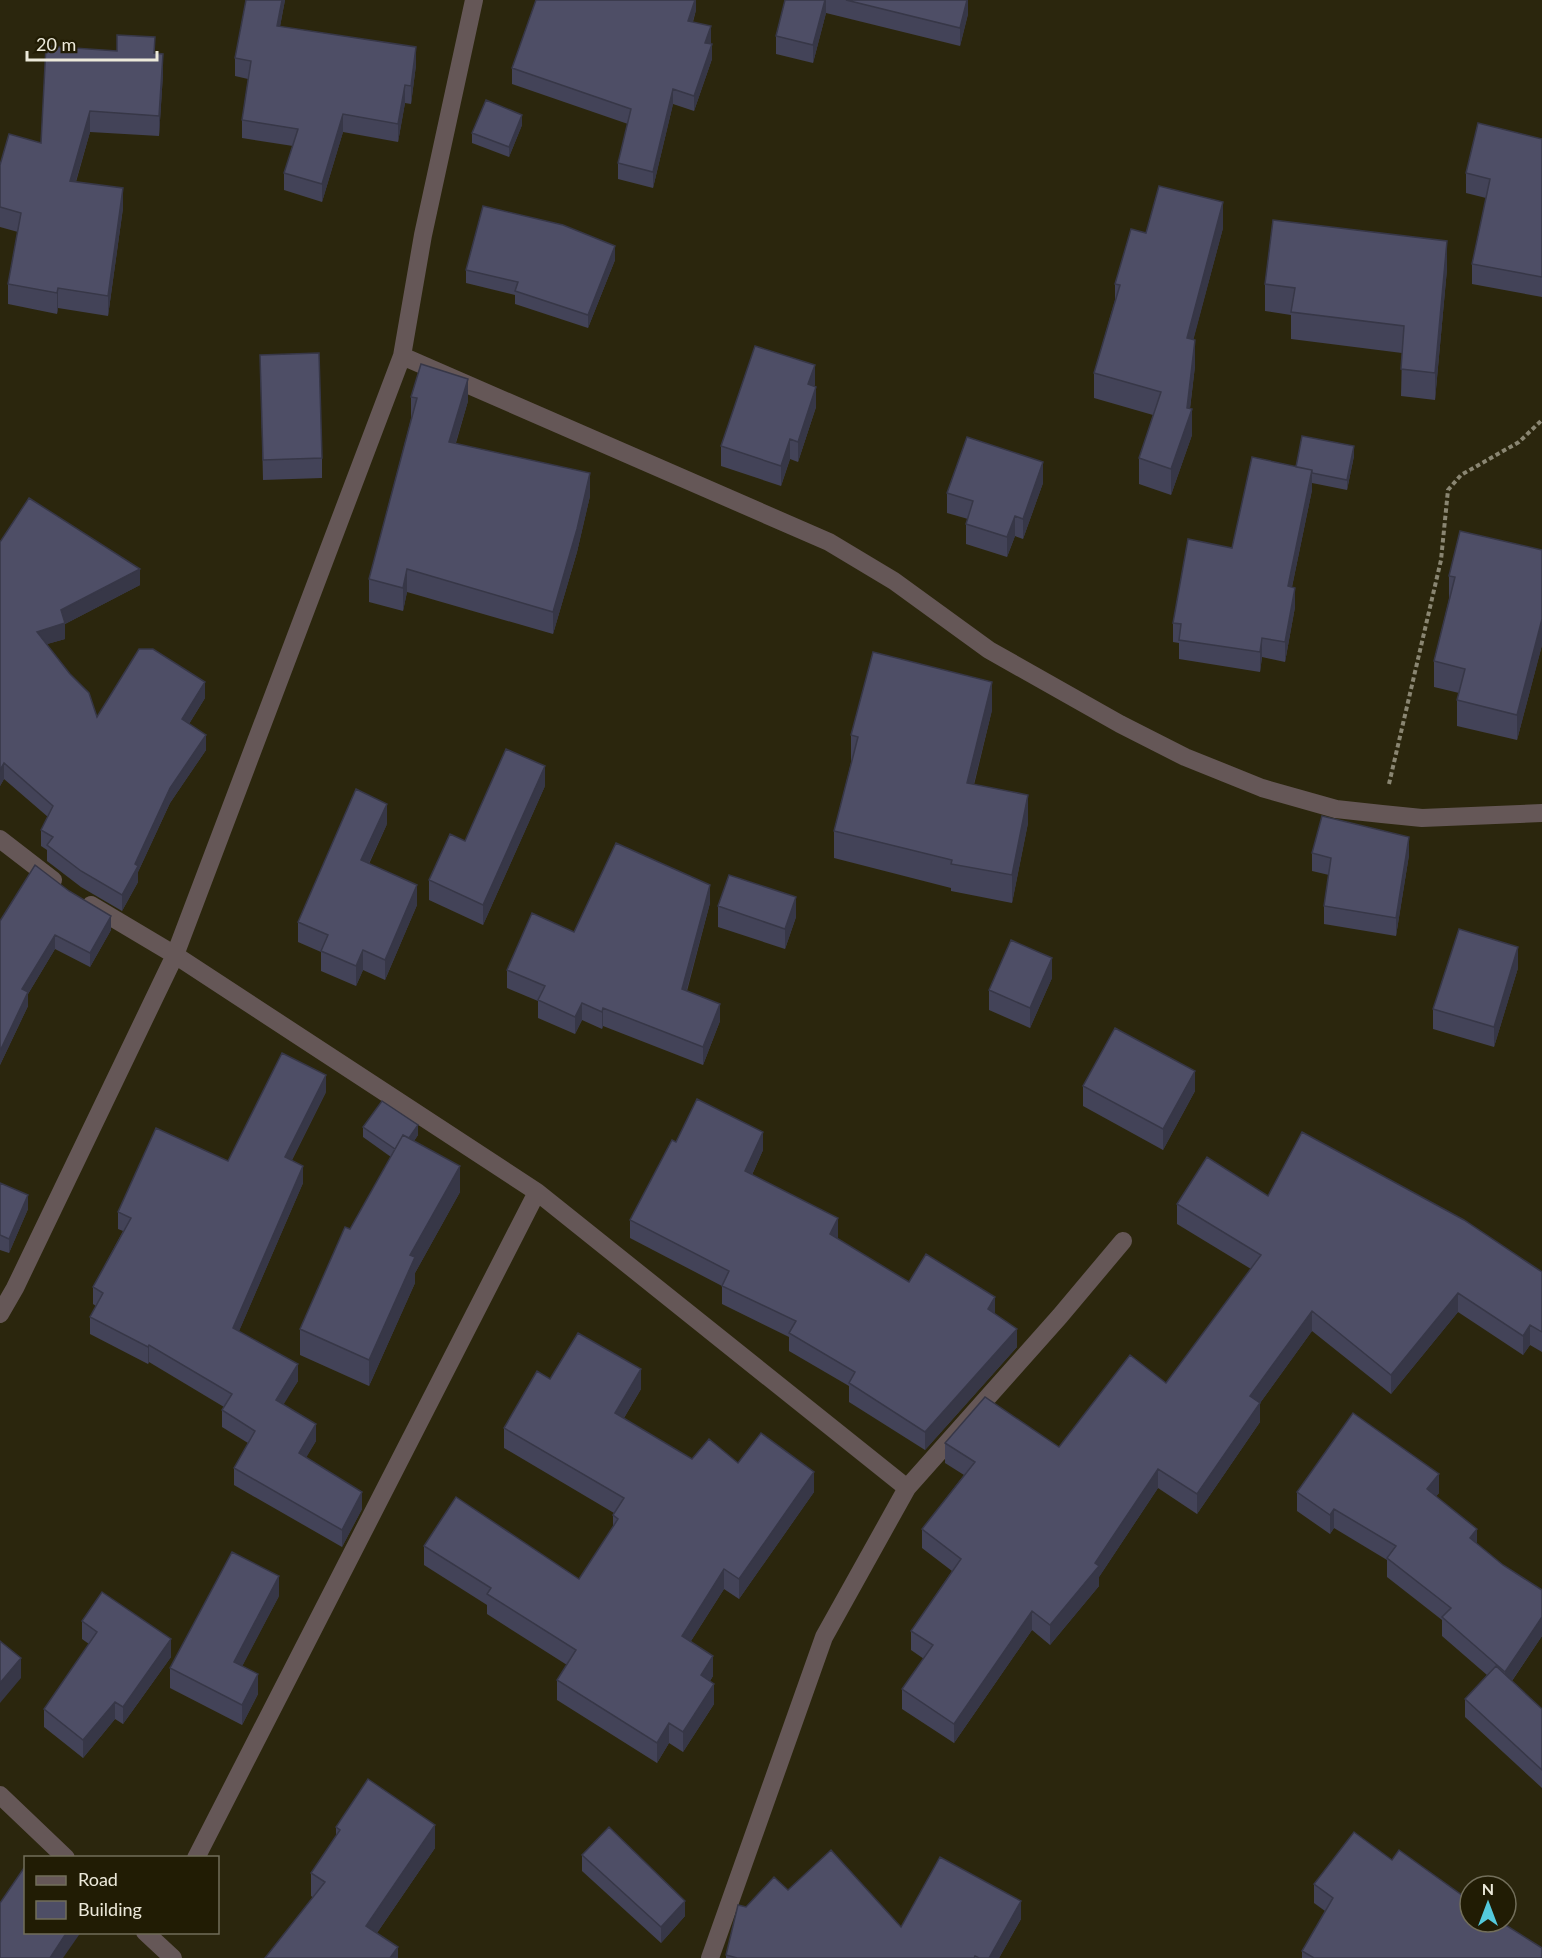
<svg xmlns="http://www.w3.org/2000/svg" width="1542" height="1958" viewBox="0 0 1542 1958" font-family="Lato,sans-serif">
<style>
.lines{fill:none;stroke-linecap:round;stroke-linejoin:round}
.path{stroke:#8a8672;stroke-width:4;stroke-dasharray:4.5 3;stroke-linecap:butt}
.street{stroke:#655757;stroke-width:18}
.wall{fill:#434358}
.shaded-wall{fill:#373747}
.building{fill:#4e4e66;stroke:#373747;stroke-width:1.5}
</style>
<rect width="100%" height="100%" fill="#2b260d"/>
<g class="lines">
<path class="path" d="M 1389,784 L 1441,560 L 1448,490 L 1461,475 L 1519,442 L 1542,420"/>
<path class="street" d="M 402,356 L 829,542 L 894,581 L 989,650 L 1120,724 L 1185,757 L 1262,788 L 1336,809 L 1382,814 L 1422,818 L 1542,813
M 0,839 L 53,880
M 91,905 L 175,955 L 537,1192 L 907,1488 L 824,1637 L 710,1958
M 0,1314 L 15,1288 L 175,955 L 402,356 L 423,235 L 474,0
M 907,1488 L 1060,1316 L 1123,1241
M 0,1795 L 66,1858
M 196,1858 L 537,1192
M 145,1932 L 173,1958"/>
</g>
<path class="wall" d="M 246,0 L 285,0 L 280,26 L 416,65 L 411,104 L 405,103 L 398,142 L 343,132 L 322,202 L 284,190 L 284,173 L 293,146 L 242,138 L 242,120 L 248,79 L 235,76 L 235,58 Z
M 696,0 L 696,10 L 693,22 L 711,42 L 712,59 L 694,111 L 673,104 L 653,188 L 618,179 L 618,163 L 628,124 L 512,84 L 512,68 Z
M 785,0 L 968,0 L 968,14 L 960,46 L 826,13 L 813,63 L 776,54 L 776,36 Z
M 155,53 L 163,74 L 159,136 L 90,132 L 76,182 L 123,208 L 108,316 L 58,308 L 57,314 L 8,304 L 8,284 L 18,232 L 0,227 L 0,165 L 41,143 Z
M 522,125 L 509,157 L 472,143 L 472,133 Z
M 1542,139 L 1542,297 L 1472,284 L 1472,264 L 1486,198 L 1466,193 L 1466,173 Z
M 1223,228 L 1193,340 L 1195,366 L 1190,409 L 1192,435 L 1171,495 L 1139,484 L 1139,458 L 1153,415 L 1094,398 L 1094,373 L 1115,300 L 1115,284 L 1146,233 Z
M 615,260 L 588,328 L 515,304 L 515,295 L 466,283 L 466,270 Z
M 1447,269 L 1435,400 L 1401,396 L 1402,353 L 1291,339 L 1291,315 L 1265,311 L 1265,284 Z
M 260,355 L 322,458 L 322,478 L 263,480 Z
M 815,386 L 816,407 L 798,462 L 790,459 L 781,486 L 721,466 L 721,446 Z
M 411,397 L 468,401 L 456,443 L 590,496 L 577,552 L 553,634 L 407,592 L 403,611 L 369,602 L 369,579 L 411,419 Z
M 1354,456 L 1347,490 L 1312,483 L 1312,490 L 1292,587 L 1295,607 L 1285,662 L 1262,657 L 1260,672 L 1179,659 L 1179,643 L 1173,642 L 1173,623 L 1296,467 Z
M 1043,483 L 1023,539 L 1015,536 L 1007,557 L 966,544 L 966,524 L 968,519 L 947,513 L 947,493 Z
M 0,542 L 140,585 L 65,624 L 65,639 L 47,644 L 97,717 L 205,698 L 189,724 L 206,750 L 170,803 L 138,872 L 138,882 L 122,911 L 81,887 L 47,861 L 47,850 L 41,846 L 41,830 L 48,817 L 4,779 L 0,786 Z
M 1542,550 L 1542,645 L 1517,740 L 1457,726 L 1457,700 L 1459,693 L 1434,687 L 1434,661 L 1449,599 L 1449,576 Z
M 992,710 L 974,785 L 1028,823 L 1012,903 L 951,891 L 951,888 L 834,858 L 834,831 L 851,763 L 851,735 Z
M 545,786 L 483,925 L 429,900 L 429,880 L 465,841 Z
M 387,824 L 369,864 L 417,905 L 385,980 L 363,970 L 356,986 L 321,971 L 321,952 L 298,942 L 298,922 Z
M 1312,853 L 1409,855 L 1396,936 L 1324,924 L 1324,906 L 1329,875 L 1312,871 Z
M 710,903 L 687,991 L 720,1021 L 703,1065 L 603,1026 L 602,1029 L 582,1020 L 575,1034 L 538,1018 L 538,1001 L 507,988 L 507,970 L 574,932 Z
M 718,906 L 796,917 L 785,949 L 718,927 Z
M 0,921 L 111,930 L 90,967 L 55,949 L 28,994 L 28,1006 L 0,1065 Z
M 1518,968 L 1494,1047 L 1433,1029 L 1433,1009 Z
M 1052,978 L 1030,1028 L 989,1010 L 989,990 Z
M 1083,1086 L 1195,1091 L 1163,1150 L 1083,1106 Z
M 326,1092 L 292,1160 L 303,1183 L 239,1331 L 298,1381 L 283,1404 L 316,1441 L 306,1457 L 362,1509 L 342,1547 L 234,1485 L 234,1468 L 248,1443 L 222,1427 L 222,1410 L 224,1407 L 149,1362 L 148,1364 L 90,1334 L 90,1317 L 96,1306 L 93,1304 L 93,1287 L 123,1231 L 118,1229 L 118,1212 L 228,1161 Z
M 363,1127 L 418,1135 L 414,1141 L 460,1192 L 415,1273 L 415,1283 L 369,1386 L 300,1355 L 300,1329 L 350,1229 L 391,1157 L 363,1137 Z
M 676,1142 L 763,1150 L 752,1175 L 838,1237 L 837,1239 L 909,1282 L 995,1314 L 1017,1347 L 925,1450 L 849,1402 L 849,1386 L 789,1351 L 789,1337 L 722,1304 L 722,1286 L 630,1238 L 630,1220 Z
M 0,1183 L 28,1209 L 9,1253 L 0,1250 Z
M 1268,1196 L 1542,1272 L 1542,1352 L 1530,1345 L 1523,1355 L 1458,1312 L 1391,1394 L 1312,1331 L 1260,1403 L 1260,1422 L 1197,1514 L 1158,1488 L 1099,1577 L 1099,1586 L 1050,1645 L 1032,1630 L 954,1743 L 902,1709 L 902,1689 L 924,1659 L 911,1650 L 911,1631 L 952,1571 L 922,1548 L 922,1529 L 964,1475 L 945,1463 L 945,1443 L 1059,1447 L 1166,1383 L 1251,1269 L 1177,1224 L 1177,1204 Z
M 550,1379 L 641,1389 L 624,1418 L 692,1459 L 738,1463 L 814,1492 L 739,1599 L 724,1589 L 691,1641 L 713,1676 L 710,1681 L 714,1704 L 683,1752 L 669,1743 L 657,1763 L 557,1700 L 557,1680 L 567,1665 L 487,1614 L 487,1605 L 424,1565 L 424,1546 L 579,1579 L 613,1527 L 613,1515 L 614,1513 L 504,1448 L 504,1428 Z
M 1297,1492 L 1439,1493 L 1436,1496 L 1477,1544 L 1503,1565 L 1542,1590 L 1542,1636 L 1512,1681 L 1542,1709 L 1542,1788 L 1465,1717 L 1465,1699 L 1487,1675 L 1442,1636 L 1442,1620 L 1387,1577 L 1387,1560 L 1334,1528 L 1330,1534 L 1297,1511 Z
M 279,1596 L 242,1666 L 258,1694 L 242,1725 L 170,1688 L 170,1668 Z
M 82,1621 L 171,1657 L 123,1724 L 115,1719 L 83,1758 L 44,1727 L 44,1709 L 89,1644 L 82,1639 Z
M 336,1827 L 435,1848 L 377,1933 L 398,1958 L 311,1896 L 311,1873 L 336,1836 Z
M 582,1855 L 685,1916 L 661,1943 L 582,1871 Z
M 1314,1884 L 1470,1922 L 1542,1958 L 1302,1958 L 1302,1951 L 1325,1911 L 1314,1903 Z
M 788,1890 L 901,1927 L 1021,1919 L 999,1958 L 726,1958 L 726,1955 L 746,1907 Z"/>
<path class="shaded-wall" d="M 282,0 L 285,0 L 277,43 L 277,26 Z
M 695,0 L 696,0 L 696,10 L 688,37 L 688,21 Z
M 825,0 L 826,0 L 826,13 L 813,63 L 813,45 Z
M 967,0 L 968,0 L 968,14 L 960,46 L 960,28 Z
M 711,26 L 711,42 L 705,58 L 705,43 Z
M 712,44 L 712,59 L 694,111 L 694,96 Z
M 416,47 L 416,65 L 411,104 L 411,86 Z
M 163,54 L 163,74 L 159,136 L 159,116 Z
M 405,85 L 405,103 L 398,142 L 398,124 Z
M 673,89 L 673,104 L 653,188 L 653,172 Z
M 90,111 L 90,132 L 70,201 L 70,181 Z
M 343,114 L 343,132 L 322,202 L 322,184 Z
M 522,115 L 522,125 L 509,157 L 509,147 Z
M 123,188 L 123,208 L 108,316 L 108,296 Z
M 1223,202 L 1223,228 L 1187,364 L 1187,338 Z
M 1447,241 L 1447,269 L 1435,400 L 1435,373 Z
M 615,246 L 615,260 L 588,328 L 588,315 Z
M 58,288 L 58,308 L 57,314 L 57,293 Z
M 1195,340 L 1195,366 L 1189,416 L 1192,409 L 1192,435 L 1171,495 L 1171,469 L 1187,408 Z
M 815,365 L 815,385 L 808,404 L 808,384 Z
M 468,379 L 468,401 L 449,465 L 449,442 Z
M 816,387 L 816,407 L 798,462 L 798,442 Z
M 790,439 L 790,459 L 781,486 L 781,466 Z
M 1354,446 L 1354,456 L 1347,490 L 1347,480 Z
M 1043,462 L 1043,483 L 1023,539 L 1023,519 Z
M 1312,470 L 1312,490 L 1288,606 L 1288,586 Z
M 590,473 L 590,496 L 577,552 L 553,634 L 553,612 Z
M 1015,516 L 1015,536 L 1007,557 L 1007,537 Z
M 140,569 L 140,585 L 65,624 L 65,639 L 37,647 L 37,632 L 61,610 Z
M 407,569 L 407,592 L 403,611 L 403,588 Z
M 1295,588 L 1295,607 L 1285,662 L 1285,642 Z
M 1542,619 L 1542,645 L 1517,740 L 1517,715 Z
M 1262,638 L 1262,657 L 1260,672 L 1260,652 Z
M 205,682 L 205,698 L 182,735 L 182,719 Z
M 992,682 L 992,710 L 967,811 L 967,783 Z
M 206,735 L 206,750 L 170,803 L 138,872 L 138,882 L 122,911 L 122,895 L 135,864 L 170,788 Z
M 4,763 L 4,779 L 0,786 L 0,770 Z
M 545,766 L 545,786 L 483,925 L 483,905 Z
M 1028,795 L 1028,823 L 1012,903 L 1012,875 Z
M 387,804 L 387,824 L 361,880 L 361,860 Z
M 1409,837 L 1409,855 L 1396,936 L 1396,918 Z
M 417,885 L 417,905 L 385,980 L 385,960 Z
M 710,885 L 710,903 L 682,1007 L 682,989 Z
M 796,897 L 796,917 L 785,949 L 785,929 Z
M 111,916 L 111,930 L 90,967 L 90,953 Z
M 55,935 L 55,949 L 28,994 L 28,1006 L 0,1065 L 0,1051 L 22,989 Z
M 1518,947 L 1518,968 L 1494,1047 L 1494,1027 Z
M 363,950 L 363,970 L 356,986 L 356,966 Z
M 1052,958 L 1052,978 L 1030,1028 L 1030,1008 Z
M 582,1003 L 582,1020 L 575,1034 L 575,1017 Z
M 720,1004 L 720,1021 L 703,1065 L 703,1047 Z
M 603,1008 L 603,1026 L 602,1029 L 602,1012 Z
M 1195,1071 L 1195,1091 L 1163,1150 L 1163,1129 Z
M 326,1075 L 326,1092 L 285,1174 L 285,1157 Z
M 418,1125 L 418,1135 L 399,1163 L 399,1152 Z
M 763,1132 L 763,1150 L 745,1190 L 745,1171 Z
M 303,1166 L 303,1183 L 233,1345 L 233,1328 Z
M 460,1166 L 460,1192 L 415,1273 L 415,1283 L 369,1386 L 369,1360 L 410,1255 Z
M 28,1195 L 28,1209 L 9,1253 L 9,1239 Z
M 838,1218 L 838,1237 L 830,1253 L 830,1234 Z
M 1458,1293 L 1458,1312 L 1391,1394 L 1391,1375 Z
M 995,1297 L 995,1316 L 988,1309 Z
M 1312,1311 L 1312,1331 L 1260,1403 L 1260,1422 L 1197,1514 L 1197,1494 L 1250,1396 Z
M 1530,1325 L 1530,1345 L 1523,1355 L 1523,1336 Z
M 1017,1329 L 1017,1347 L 925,1450 L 925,1432 Z
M 149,1345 L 149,1362 L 148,1364 L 148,1347 Z
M 298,1364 L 298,1381 L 276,1417 L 276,1400 Z
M 641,1369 L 641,1389 L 615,1433 L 615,1413 Z
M 316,1424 L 316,1441 L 299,1470 L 299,1453 Z
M 1158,1469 L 1158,1488 L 1099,1577 L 1099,1586 L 1050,1645 L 1050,1625 L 1095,1563 Z
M 814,1472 L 814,1492 L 739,1599 L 739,1579 Z
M 1439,1474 L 1439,1493 L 1427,1508 L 1427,1489 Z
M 362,1492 L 362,1509 L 342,1547 L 342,1530 Z
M 1334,1509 L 1334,1528 L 1330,1534 L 1330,1515 Z
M 1477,1529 L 1477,1548 L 1470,1538 Z
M 724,1569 L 724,1589 L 682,1655 L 682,1636 Z
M 279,1576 L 279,1596 L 234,1682 L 234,1662 Z
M 1032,1611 L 1032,1630 L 954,1743 L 954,1724 Z
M 1542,1617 L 1542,1636 L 1505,1691 L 1505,1672 Z
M 171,1639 L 171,1657 L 123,1724 L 123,1707 Z
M 713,1656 L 713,1676 L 701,1695 L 701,1675 Z
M 21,1658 L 21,1678 L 0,1703 L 0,1683 Z
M 258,1674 L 258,1694 L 242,1725 L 242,1705 Z
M 714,1684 L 714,1704 L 683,1752 L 683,1732 Z
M 115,1702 L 115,1719 L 83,1758 L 83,1740 Z
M 669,1723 L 669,1743 L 657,1763 L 657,1743 Z
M 435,1825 L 435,1848 L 366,1949 L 366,1926 Z
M 685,1901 L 685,1916 L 661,1943 L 661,1927 Z
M 1021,1901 L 1021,1919 L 999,1958 L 989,1958 Z
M 67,1932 L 81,1932 L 63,1958 L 50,1958 Z
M 398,1947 L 398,1958 L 390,1958 Z"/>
<path class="building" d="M 246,0 L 282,0 L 277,26 L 416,47 L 411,86 L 405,85 L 398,124 L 343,114 L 322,184 L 284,173 L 298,129 L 242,120 L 251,61 L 235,58 Z
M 536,0 L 695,0 L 688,21 L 711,26 L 705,43 L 712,44 L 694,96 L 673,89 L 653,172 L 618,163 L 631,109 L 512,68 Z
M 785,0 L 825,0 L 813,45 L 776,36 Z
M 846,0 L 967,0 L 960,28 Z
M 117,35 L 155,37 L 154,53 L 163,54 L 159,116 L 90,111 L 70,181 L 123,188 L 108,296 L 58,288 L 57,293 L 8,284 L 21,213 L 0,207 L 0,165 L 9,134 L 41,143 L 46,46 L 117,51 Z
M 486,100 L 522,115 L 509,147 L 472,133 Z
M 1478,123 L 1542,139 L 1542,277 L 1472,264 L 1490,179 L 1466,173 Z
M 1159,186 L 1223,202 L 1187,338 L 1195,340 L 1187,408 L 1192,409 L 1171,469 L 1139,458 L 1161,392 L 1094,373 L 1120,285 L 1115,284 L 1131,229 L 1146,233 Z
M 483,206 L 563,225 L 615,246 L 588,315 L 515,291 L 518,282 L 466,270 Z
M 1273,220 L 1447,241 L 1435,373 L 1401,369 L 1404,326 L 1291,312 L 1295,288 L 1265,284 Z
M 755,346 L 815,365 L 808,384 L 816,387 L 798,442 L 790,439 L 781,466 L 721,446 Z
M 319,353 L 322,458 L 263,460 L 260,355 Z
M 421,364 L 468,379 L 449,442 L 590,473 L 577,529 L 553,612 L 407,569 L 403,588 L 369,579 L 417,398 L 411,397 Z
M 1302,436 L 1354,446 L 1347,480 L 1312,473 L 1312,470 L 1296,467 Z
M 967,437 L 1043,462 L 1023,519 L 1015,516 L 1007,537 L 966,524 L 973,501 L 947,493 Z
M 1252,457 L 1312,470 L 1288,586 L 1295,588 L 1285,642 L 1262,638 L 1260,652 L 1179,640 L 1181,624 L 1173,623 L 1188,539 L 1232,548 Z
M 29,498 L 140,569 L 61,610 L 65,623 L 37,632 L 70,674 L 89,693 L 97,717 L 139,649 L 153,649 L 205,682 L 182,719 L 206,735 L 170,788 L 135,864 L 138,866 L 122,895 L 81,871 L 47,845 L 53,837 L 41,830 L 53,806 L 4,763 L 0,770 L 0,542 Z
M 1460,531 L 1542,550 L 1542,619 L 1517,715 L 1457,700 L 1465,669 L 1434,661 L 1455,577 L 1449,576 Z
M 873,652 L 992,682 L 967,783 L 1028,795 L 1012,875 L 951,864 L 952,860 L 834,831 L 858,737 L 851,735 Z
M 506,749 L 545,766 L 483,905 L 429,880 L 450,834 L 465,841 Z
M 356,789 L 387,804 L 361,860 L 417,885 L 385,960 L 363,950 L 356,966 L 321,951 L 328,935 L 298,922 Z
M 1322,816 L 1409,837 L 1396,918 L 1324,906 L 1331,858 L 1312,853 Z
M 616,843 L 710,885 L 682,989 L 720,1004 L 703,1047 L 603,1008 L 602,1012 L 582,1003 L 575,1017 L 538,1000 L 545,986 L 507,970 L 532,913 L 574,932 Z
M 35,865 L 69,891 L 111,916 L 90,953 L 55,935 L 22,989 L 28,992 L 0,1051 L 0,921 Z
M 729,875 L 796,897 L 785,929 L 718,906 Z
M 1459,929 L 1518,947 L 1494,1027 L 1433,1009 Z
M 1011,940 L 1052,958 L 1030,1008 L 989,990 Z
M 1115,1028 L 1195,1071 L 1163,1129 L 1083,1086 Z
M 282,1053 L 326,1075 L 285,1157 L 303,1166 L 233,1328 L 298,1364 L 276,1400 L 316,1424 L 299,1453 L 362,1492 L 342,1530 L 234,1468 L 255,1431 L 222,1410 L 232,1394 L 149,1345 L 148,1347 L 90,1317 L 103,1293 L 93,1287 L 131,1218 L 118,1212 L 156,1128 L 228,1161 Z
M 697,1099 L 763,1132 L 745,1171 L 838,1218 L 830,1234 L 909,1282 L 926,1254 L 995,1297 L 988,1309 L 1017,1329 L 925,1432 L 849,1383 L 855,1372 L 789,1333 L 796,1321 L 722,1286 L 729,1271 L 630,1220 L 672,1140 L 676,1142 Z
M 382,1101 L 418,1125 L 409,1138 L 403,1135 L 395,1149 L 363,1127 Z
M 1302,1132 L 1464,1220 L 1542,1272 L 1542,1332 L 1530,1325 L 1523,1336 L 1458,1293 L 1391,1375 L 1312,1311 L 1250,1396 L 1260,1403 L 1197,1494 L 1158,1469 L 1095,1563 L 1099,1566 L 1050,1625 L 1032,1611 L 954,1724 L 902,1689 L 933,1645 L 911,1631 L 961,1559 L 922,1529 L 975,1462 L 945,1443 L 985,1397 L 1059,1447 L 1130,1355 L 1166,1383 L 1261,1255 L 1177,1204 L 1207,1157 L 1268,1196 Z
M 403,1135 L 460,1166 L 410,1255 L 415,1257 L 369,1360 L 300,1329 L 345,1227 L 350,1229 Z
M 0,1183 L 28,1195 L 9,1239 L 0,1235 Z
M 578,1333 L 641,1369 L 615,1413 L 692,1459 L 709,1439 L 738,1463 L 761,1433 L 814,1472 L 739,1579 L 724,1569 L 682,1636 L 713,1656 L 701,1675 L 714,1684 L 683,1732 L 669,1723 L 657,1743 L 557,1680 L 576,1650 L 487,1594 L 491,1588 L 424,1546 L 456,1497 L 579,1579 L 618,1519 L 613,1515 L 624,1498 L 504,1428 L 537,1371 L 550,1379 Z
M 1353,1413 L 1439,1474 L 1427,1489 L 1477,1529 L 1470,1538 L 1503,1565 L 1542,1590 L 1542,1617 L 1505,1672 L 1442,1617 L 1451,1608 L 1387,1558 L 1396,1546 L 1334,1509 L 1330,1515 L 1297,1492 Z
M 232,1552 L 279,1576 L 234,1662 L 258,1674 L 242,1705 L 170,1668 Z
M 102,1592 L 171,1639 L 123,1707 L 115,1702 L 83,1740 L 44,1709 L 97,1632 L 82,1621 Z
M 0,1641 L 21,1658 L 0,1683 Z
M 1496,1666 L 1542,1709 L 1542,1770 L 1465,1699 Z
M 368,1779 L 435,1825 L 366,1926 L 398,1947 L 390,1958 L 265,1958 L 325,1882 L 311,1873 L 340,1830 L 336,1827 Z
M 609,1827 L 685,1901 L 661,1927 L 582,1855 Z
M 1354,1832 L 1392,1860 L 1399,1850 L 1470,1901 L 1470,1922 L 1501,1922 L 1542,1948 L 1542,1958 L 1314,1958 L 1302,1951 L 1333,1898 L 1314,1884 Z
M 831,1850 L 901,1927 L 940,1857 L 1021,1901 L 989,1958 L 979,1958 L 975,1956 L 974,1958 L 737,1958 L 726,1955 L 738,1905 L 746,1907 L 774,1877 L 788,1890 Z
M 26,1865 L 26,1932 L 67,1932 L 50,1958 L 0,1958 L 0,1903 Z"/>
<rect x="24" y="1856" width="195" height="78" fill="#211c04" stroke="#726e5a" stroke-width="1.5"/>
<rect x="36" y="1876" width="30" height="9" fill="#655757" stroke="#726e5a" stroke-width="1.5"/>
<text x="78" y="1886" font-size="18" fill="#ece9da">Road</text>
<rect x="36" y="1901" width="30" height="18" fill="#4e4e66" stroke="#726e5a" stroke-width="1.5"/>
<text x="78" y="1916" font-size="18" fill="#ece9da">Building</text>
<g transform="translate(1488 1904)"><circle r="28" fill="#211c04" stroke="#726e5a" stroke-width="1.5"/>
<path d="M0-4.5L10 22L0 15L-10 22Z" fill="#54cadd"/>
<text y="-9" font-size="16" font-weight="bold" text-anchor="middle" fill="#ece9da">N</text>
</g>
<path d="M27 51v9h130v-9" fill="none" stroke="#ece9da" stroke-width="3"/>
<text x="36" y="51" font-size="18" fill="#ece9da" stroke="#211c04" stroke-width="4.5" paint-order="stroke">20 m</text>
</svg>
